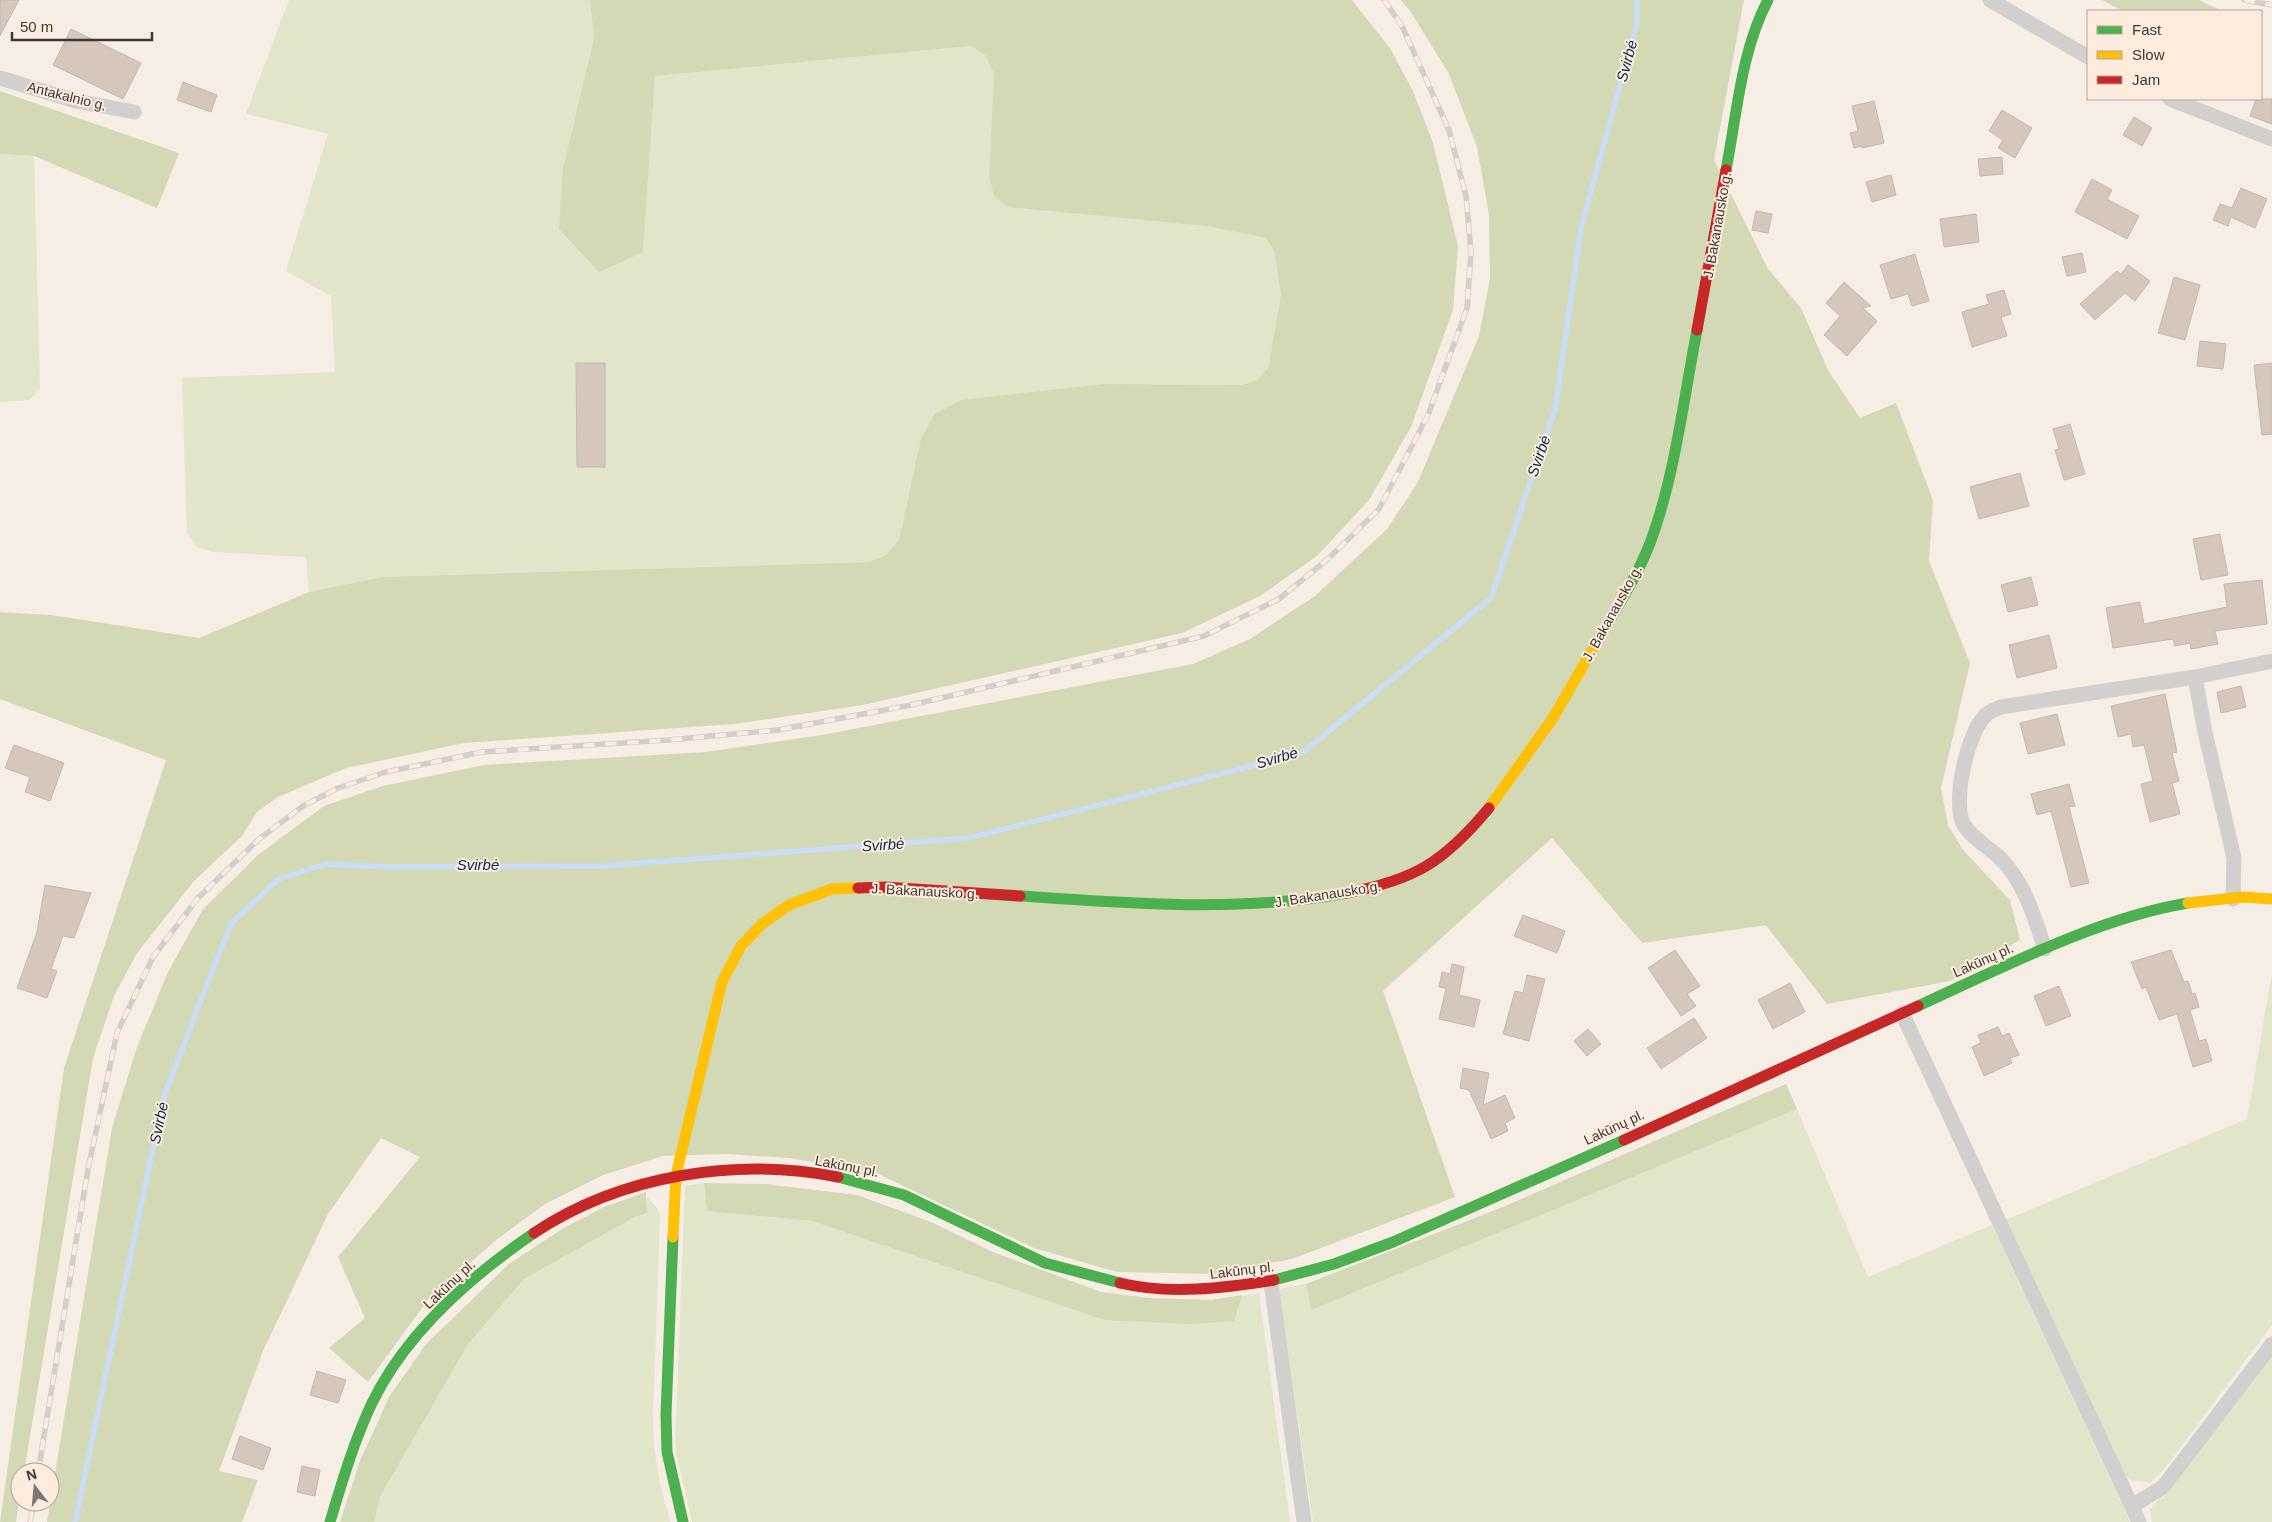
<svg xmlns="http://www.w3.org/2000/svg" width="2272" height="1522" viewBox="0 0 2272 1522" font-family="Helvetica,sans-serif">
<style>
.green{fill:#e1e5ca}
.forest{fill:#d3d9b5}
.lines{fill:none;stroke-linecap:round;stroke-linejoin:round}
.stream{stroke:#c9ddf6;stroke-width:5.5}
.building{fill:#d5c7bc;stroke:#c1b9b4}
.street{stroke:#d2d0ce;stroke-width:15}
.fast{stroke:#4caf50;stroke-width:11}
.slow{stroke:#ffc107;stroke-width:11}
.jam{stroke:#c62828;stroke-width:11}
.rail-casing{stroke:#d1cecc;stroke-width:5.5}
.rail{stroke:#fdecde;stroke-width:4;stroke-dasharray:11;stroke-linecap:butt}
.labels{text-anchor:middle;stroke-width:4;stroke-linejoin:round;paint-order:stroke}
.street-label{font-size:14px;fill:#3f3833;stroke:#fdecde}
.water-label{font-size:15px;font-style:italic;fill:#012954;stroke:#fdecde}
</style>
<rect width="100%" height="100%" fill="#f6ede5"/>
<path class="green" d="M 289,0 L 590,0 L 594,37 L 563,169 L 643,252 L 655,76 L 971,46 L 985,55 L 994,74 L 989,178 L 1266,238 L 1274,251 L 1281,293 L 1268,368 L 1257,380 L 1243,385 L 1105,384 L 921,438 L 899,540 L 886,555 L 869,562 L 382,577 L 309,592 L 306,557 L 212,552 L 197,547 L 187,533 L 182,378 L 335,372 L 331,296 L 286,271 L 328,134 L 246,114 Z
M 0,154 L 34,156 L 40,390 L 29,400 L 0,402 Z
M 2272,973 L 2272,1325 L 2165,1468 L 2150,1483 L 2132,1480 L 2124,1474 L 2006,1220 L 2247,1119 Z
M 1797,1109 L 1868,1277 L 1992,1225 L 2130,1522 L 1313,1522 L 1279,1289 L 1306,1284 L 1311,1309 Z
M 704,1183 L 707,1211 L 812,1221 L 1104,1320 L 1259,1293 L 1290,1522 L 692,1522 L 675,1447 L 685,1186 Z
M 647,1197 L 657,1208 L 660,1217 L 653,1414 L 654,1448 L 660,1483 L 670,1522 L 374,1522 L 380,1497 L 468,1344 L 524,1279 L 635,1217 L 647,1213 Z
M 2272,1354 L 2272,1522 L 2152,1522 L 2150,1510 L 2157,1501 L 2167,1494 Z"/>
<path class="forest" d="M 590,0 L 1352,0 L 1390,48 L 1413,91 L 1433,143 L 1458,246 L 1453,310 L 1411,427 L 1369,500 L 1317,556 L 1260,596 L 1182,633 L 863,705 L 734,724 L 464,743 L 346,768 L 278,797 L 257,812 L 242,836 L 194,881 L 137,953 L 114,996 L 93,1058 L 24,1472 L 20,1472 L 20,1495 L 16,1522 L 0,1522 L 64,1068 L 166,760 L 0,699 L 0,612 L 51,615 L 199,638 L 309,592 L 382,577 L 869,562 L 886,555 L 899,540 L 921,438 L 935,414 L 962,400 L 1105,384 L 1243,385 L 1257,380 L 1268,368 L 1281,294 L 1274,251 L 1266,238 L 1207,226 L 1008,207 L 994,196 L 989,178 L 994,74 L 985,55 L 971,46 L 655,76 L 643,252 L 599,272 L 559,229 L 563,169 L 594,37 Z
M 1401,0 L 1744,0 L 1714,160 L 1768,269 L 1801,308 L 1828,370 L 1860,418 L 1896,403 L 1933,500 L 1929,561 L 1970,663 L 1941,788 L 1948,825 L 1963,850 L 2010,900 L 2020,940 L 1950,981 L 1827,1004 L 1766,925 L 1642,943 L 1552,838 L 1383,991 L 1455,1197 L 1292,1259 L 1215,1274 L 1117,1272 L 1034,1248 L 876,1173 L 789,1158 L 725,1154 L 663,1156 L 603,1175 L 545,1204 L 496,1240 L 427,1301 L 368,1382 L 329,1348 L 365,1318 L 338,1257 L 420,1157 L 381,1138 L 328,1214 L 263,1351 L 219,1471 L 258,1480 L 242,1522 L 47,1522 L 112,1128 L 137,1047 L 168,972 L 203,909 L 258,855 L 324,806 L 383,786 L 484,765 L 706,752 L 822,735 L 1193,664 L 1250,639 L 1315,596 L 1387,529 L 1417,484 L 1479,336 L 1490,278 L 1489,215 L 1477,147 L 1448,72 L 1410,11 Z
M 2102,0 L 2199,0 L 2222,11 L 2123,11 Z
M 0,91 L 179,153 L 157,208 L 34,156 L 0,154 Z
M 1786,1084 L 1797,1109 L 1311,1310 L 1306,1284 L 1503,1207 Z
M 704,1183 L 765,1184 L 857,1195 L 931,1222 L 993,1252 L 1101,1292 L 1149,1298 L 1212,1300 L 1242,1295 L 1234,1321 L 1190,1324 L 1104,1320 L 812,1221 L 707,1211 Z
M 646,1192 L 647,1213 L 635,1217 L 524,1279 L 468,1344 L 380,1497 L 374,1522 L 340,1522 L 360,1461 L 389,1397 L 426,1344 L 509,1264 L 562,1229 L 604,1207 Z"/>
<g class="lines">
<path class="stream" d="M 75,1522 L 164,1096 L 231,923 L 279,879 L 325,864 L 390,867 L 602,866 L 969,838 L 1302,753 L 1491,598 L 1555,410 L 1581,228 L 1637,23 L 1637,0"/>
</g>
<path class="building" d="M 0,0 L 19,0 L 0,36 Z
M 71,29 L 141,63 L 123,99 L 53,65 Z
M 183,82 L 217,95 L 211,112 L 177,100 Z
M 2256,99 L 2272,99 L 2272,124 L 2250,116 Z
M 1874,101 L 1884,143 L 1862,148 L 1862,146 L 1854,148 L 1850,133 L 1858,131 L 1852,106 Z
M 2002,110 L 2032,128 L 2015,158 L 1998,148 L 2003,140 L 1989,131 Z
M 2134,117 L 2152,128 L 2142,146 L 2123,135 Z
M 2002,157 L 2003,174 L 1980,176 L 1978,159 Z
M 1891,175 L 1896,195 L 1872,202 L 1866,182 Z
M 2092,179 L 2112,190 L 2107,199 L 2139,216 L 2127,239 L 2075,212 Z
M 2241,188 L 2267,199 L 2255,228 L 2231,217 L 2228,226 L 2213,220 L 2220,204 L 2232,208 Z
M 1756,211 L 1772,214 L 1768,233 L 1752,230 Z
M 1976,214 L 1979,242 L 1944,247 L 1940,219 Z
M 2082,253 L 2086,272 L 2067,276 L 2062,257 Z
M 1915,254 L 1929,301 L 1912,306 L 1908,294 L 1891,299 L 1880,265 Z
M 2128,265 L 2150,281 L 2135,301 L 2125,293 L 2095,320 L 2080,304 L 2117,271 L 2121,274 Z
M 2174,277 L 2200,285 L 2185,340 L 2158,333 Z
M 1844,282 L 1871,306 L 1863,308 L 1877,321 L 1847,356 L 1824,335 L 1840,316 L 1826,303 Z
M 2004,290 L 2011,314 L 2001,317 L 2007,336 L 1972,347 L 1962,312 L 1989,304 L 1986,295 Z
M 2200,341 L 2226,344 L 2223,369 L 2197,366 Z
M 576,363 L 605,363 L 605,467 L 577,467 Z
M 2272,363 L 2272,434 L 2262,435 L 2254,365 Z
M 2070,424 L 2085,474 L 2064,480 L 2055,450 L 2059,449 L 2053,429 Z
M 2020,473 L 2029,506 L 1979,519 L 1970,487 Z
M 2220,534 L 2228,575 L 2201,580 L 2193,539 Z
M 2031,577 L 2038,605 L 2008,612 L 2001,585 Z
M 2262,580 L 2267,624 L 2215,631 L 2218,644 L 2191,649 L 2190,643 L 2175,646 L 2173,639 L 2113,648 L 2106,608 L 2140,602 L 2144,624 L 2227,607 L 2224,584 Z
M 2049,635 L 2057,668 L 2017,678 L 2009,645 Z
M 2241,686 L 2246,707 L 2221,713 L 2217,692 Z
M 2165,694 L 2177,752 L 2172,753 L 2179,781 L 2172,783 L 2180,814 L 2150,822 L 2141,784 L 2153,781 L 2144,745 L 2133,747 L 2131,734 L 2118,737 L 2111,706 Z
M 2057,714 L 2065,745 L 2028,754 L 2020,723 Z
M 14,745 L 64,763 L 50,801 L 25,792 L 30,777 L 5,768 Z
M 2069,784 L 2075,806 L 2069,807 L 2089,883 L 2071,887 L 2051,811 L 2037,815 L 2031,794 Z
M 45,885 L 91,893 L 74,938 L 63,936 L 51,969 L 57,971 L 47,998 L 17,988 L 37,932 Z
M 1523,915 L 1565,931 L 1557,953 L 1514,936 Z
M 1675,950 L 1700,986 L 1687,994 L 1696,1006 L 1681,1016 L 1648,968 Z
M 2171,950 L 2184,982 L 2188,981 L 2192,994 L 2195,993 L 2199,1007 L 2190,1010 L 2199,1041 L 2206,1039 L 2212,1061 L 2193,1067 L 2177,1014 L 2159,1020 L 2146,987 L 2142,989 L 2131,962 Z
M 1452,964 L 1464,967 L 1459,995 L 1480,1000 L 1474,1027 L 1439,1019 L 1446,988 L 1439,987 L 1442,972 L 1450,974 Z
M 1527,975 L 1545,979 L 1529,1041 L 1503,1034 L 1515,991 L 1523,993 Z
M 1790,983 L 1805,1012 L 1773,1029 L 1758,1000 Z
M 2059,986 L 2071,1016 L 2046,1026 L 2034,996 Z
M 1694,1018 L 1707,1038 L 1661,1069 L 1647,1048 Z
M 1998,1027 L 2002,1036 L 2009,1033 L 2019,1055 L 2010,1058 L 2012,1063 L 1984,1076 L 1972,1047 L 1981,1043 L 1978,1035 Z
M 1588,1029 L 1601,1044 L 1587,1056 L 1574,1041 Z
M 1463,1068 L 1489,1073 L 1483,1105 L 1505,1095 L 1515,1118 L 1505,1123 L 1508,1131 L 1491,1139 L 1469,1090 L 1460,1088 Z
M 317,1371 L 346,1380 L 338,1403 L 310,1395 Z
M 240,1436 L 271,1448 L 263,1470 L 232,1459 Z
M 302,1466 L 320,1470 L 315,1496 L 297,1492 Z"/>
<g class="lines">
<path class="street" d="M 1990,0 L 2088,57
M 0,78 L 76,101 L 134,112
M 2170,99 L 2272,139
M 2195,677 L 2205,732 L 2234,858 L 2233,899
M 2045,949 C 2034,917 2025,883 2000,858 C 1988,847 1972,838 1964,825 C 1951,803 1968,729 1987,714 C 1991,711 1996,709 2001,707 L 2195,677 L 2272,661
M 1902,1013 L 2139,1522
M 1271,1283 L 1304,1522
M 2132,1506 L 2163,1487 L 2272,1344"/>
<path class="fast" d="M 1726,170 C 1737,114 1741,51 1768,0
M 1594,647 C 1615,610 1641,572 1654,532 C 1676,467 1684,397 1697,330
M 1020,896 C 1129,903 1238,913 1346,893
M 1918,1006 C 2002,968 2097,918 2188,903
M 838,1177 L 904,1195 L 1045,1263 L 1120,1283
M 673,1237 L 666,1414 L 667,1452 L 683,1522
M 1274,1280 L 1334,1264 L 1393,1242 L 1624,1140
M 330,1522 C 342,1482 354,1441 372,1403 C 406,1333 471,1276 534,1233"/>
<path class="slow" d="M 1489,808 L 1553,718 L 1594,647
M 2188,903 L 2242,897 L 2272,899
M 673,1237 L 676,1175 L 722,982 L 741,946 L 762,924 L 789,905 L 832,889 L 858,888"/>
<path class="jam" d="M 1697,330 L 1726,170
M 858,888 L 885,887 L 1020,896
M 1346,893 C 1415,880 1444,862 1489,808
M 1624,1140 L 1918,1006
M 534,1233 C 621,1175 736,1157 838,1177
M 1120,1283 C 1169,1295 1225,1288 1274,1280"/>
<defs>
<path id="rail" d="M 2244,0 L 2272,5
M 38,1472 L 88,1169 L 117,1033 L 153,957 L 198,898 L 259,839 L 303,806 L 338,788 L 386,772 L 482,752 L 668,740 L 778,730 L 911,705 L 1204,636 L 1279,599 L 1329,558 L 1379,509 L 1428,415 L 1467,308 L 1471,252 L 1466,196 L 1449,130 L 1402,26 L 1384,0
M 30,1522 L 34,1502"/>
</defs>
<use href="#rail" class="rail-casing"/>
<use href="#rail" class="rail"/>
</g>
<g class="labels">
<g class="street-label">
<text transform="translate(67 96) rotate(14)" y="5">Antakalnio g.</text>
<text transform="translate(1717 225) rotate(-80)" y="5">J. Bakanausko g.</text>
<text transform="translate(1612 613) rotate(-61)" y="5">J. Bakanausko g.</text>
<text transform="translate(925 891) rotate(3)" y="5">J. Bakanausko g.</text>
<text transform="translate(1328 894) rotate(-9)" y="5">J. Bakanausko g.</text>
<text transform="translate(1983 960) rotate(-24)" y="5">Lakūnų pl.</text>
<text transform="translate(1614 1127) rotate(-25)" y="5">Lakūnų pl.</text>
<text transform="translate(847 1166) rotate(11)" y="5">Lakūnų pl.</text>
<text transform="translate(1242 1270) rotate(-7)" y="5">Lakūnų pl.</text>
<text transform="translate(449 1284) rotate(-43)" y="5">Lakūnų pl.</text>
</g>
<g class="water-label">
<text transform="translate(1627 61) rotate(-75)" y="5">Svirbė</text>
<text transform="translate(1539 456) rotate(-71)" y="5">Svirbė</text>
<text transform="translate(1277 758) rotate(-16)" y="5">Svirbė</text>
<text transform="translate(883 845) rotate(-4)" y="5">Svirbė</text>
<text x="478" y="870">Svirbė</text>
<text transform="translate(159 1123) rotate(-78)" y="5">Svirbė</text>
</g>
</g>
<rect x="2087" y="10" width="175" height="90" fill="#fdecde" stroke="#b1a49a"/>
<rect x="2097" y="26" width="25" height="8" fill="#4caf50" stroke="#b1a49a"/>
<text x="2132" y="35" font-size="15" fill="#3f3833">Fast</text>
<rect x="2097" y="51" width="25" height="8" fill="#ffc107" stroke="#b1a49a"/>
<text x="2132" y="60" font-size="15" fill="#3f3833">Slow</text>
<rect x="2097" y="76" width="25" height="8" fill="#c62828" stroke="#b1a49a"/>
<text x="2132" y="85" font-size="15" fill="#3f3833">Jam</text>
<g transform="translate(35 1487) rotate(344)"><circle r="24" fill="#fdecde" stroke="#b1a49a"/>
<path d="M0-4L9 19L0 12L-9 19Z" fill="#7f7771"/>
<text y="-8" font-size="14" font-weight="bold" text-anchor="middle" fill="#3f3833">N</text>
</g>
<path d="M12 32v8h140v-8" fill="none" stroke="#3f3833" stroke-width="2.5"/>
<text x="20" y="32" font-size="15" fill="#3f3833" stroke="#fdecde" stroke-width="4" paint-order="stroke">50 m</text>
</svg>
